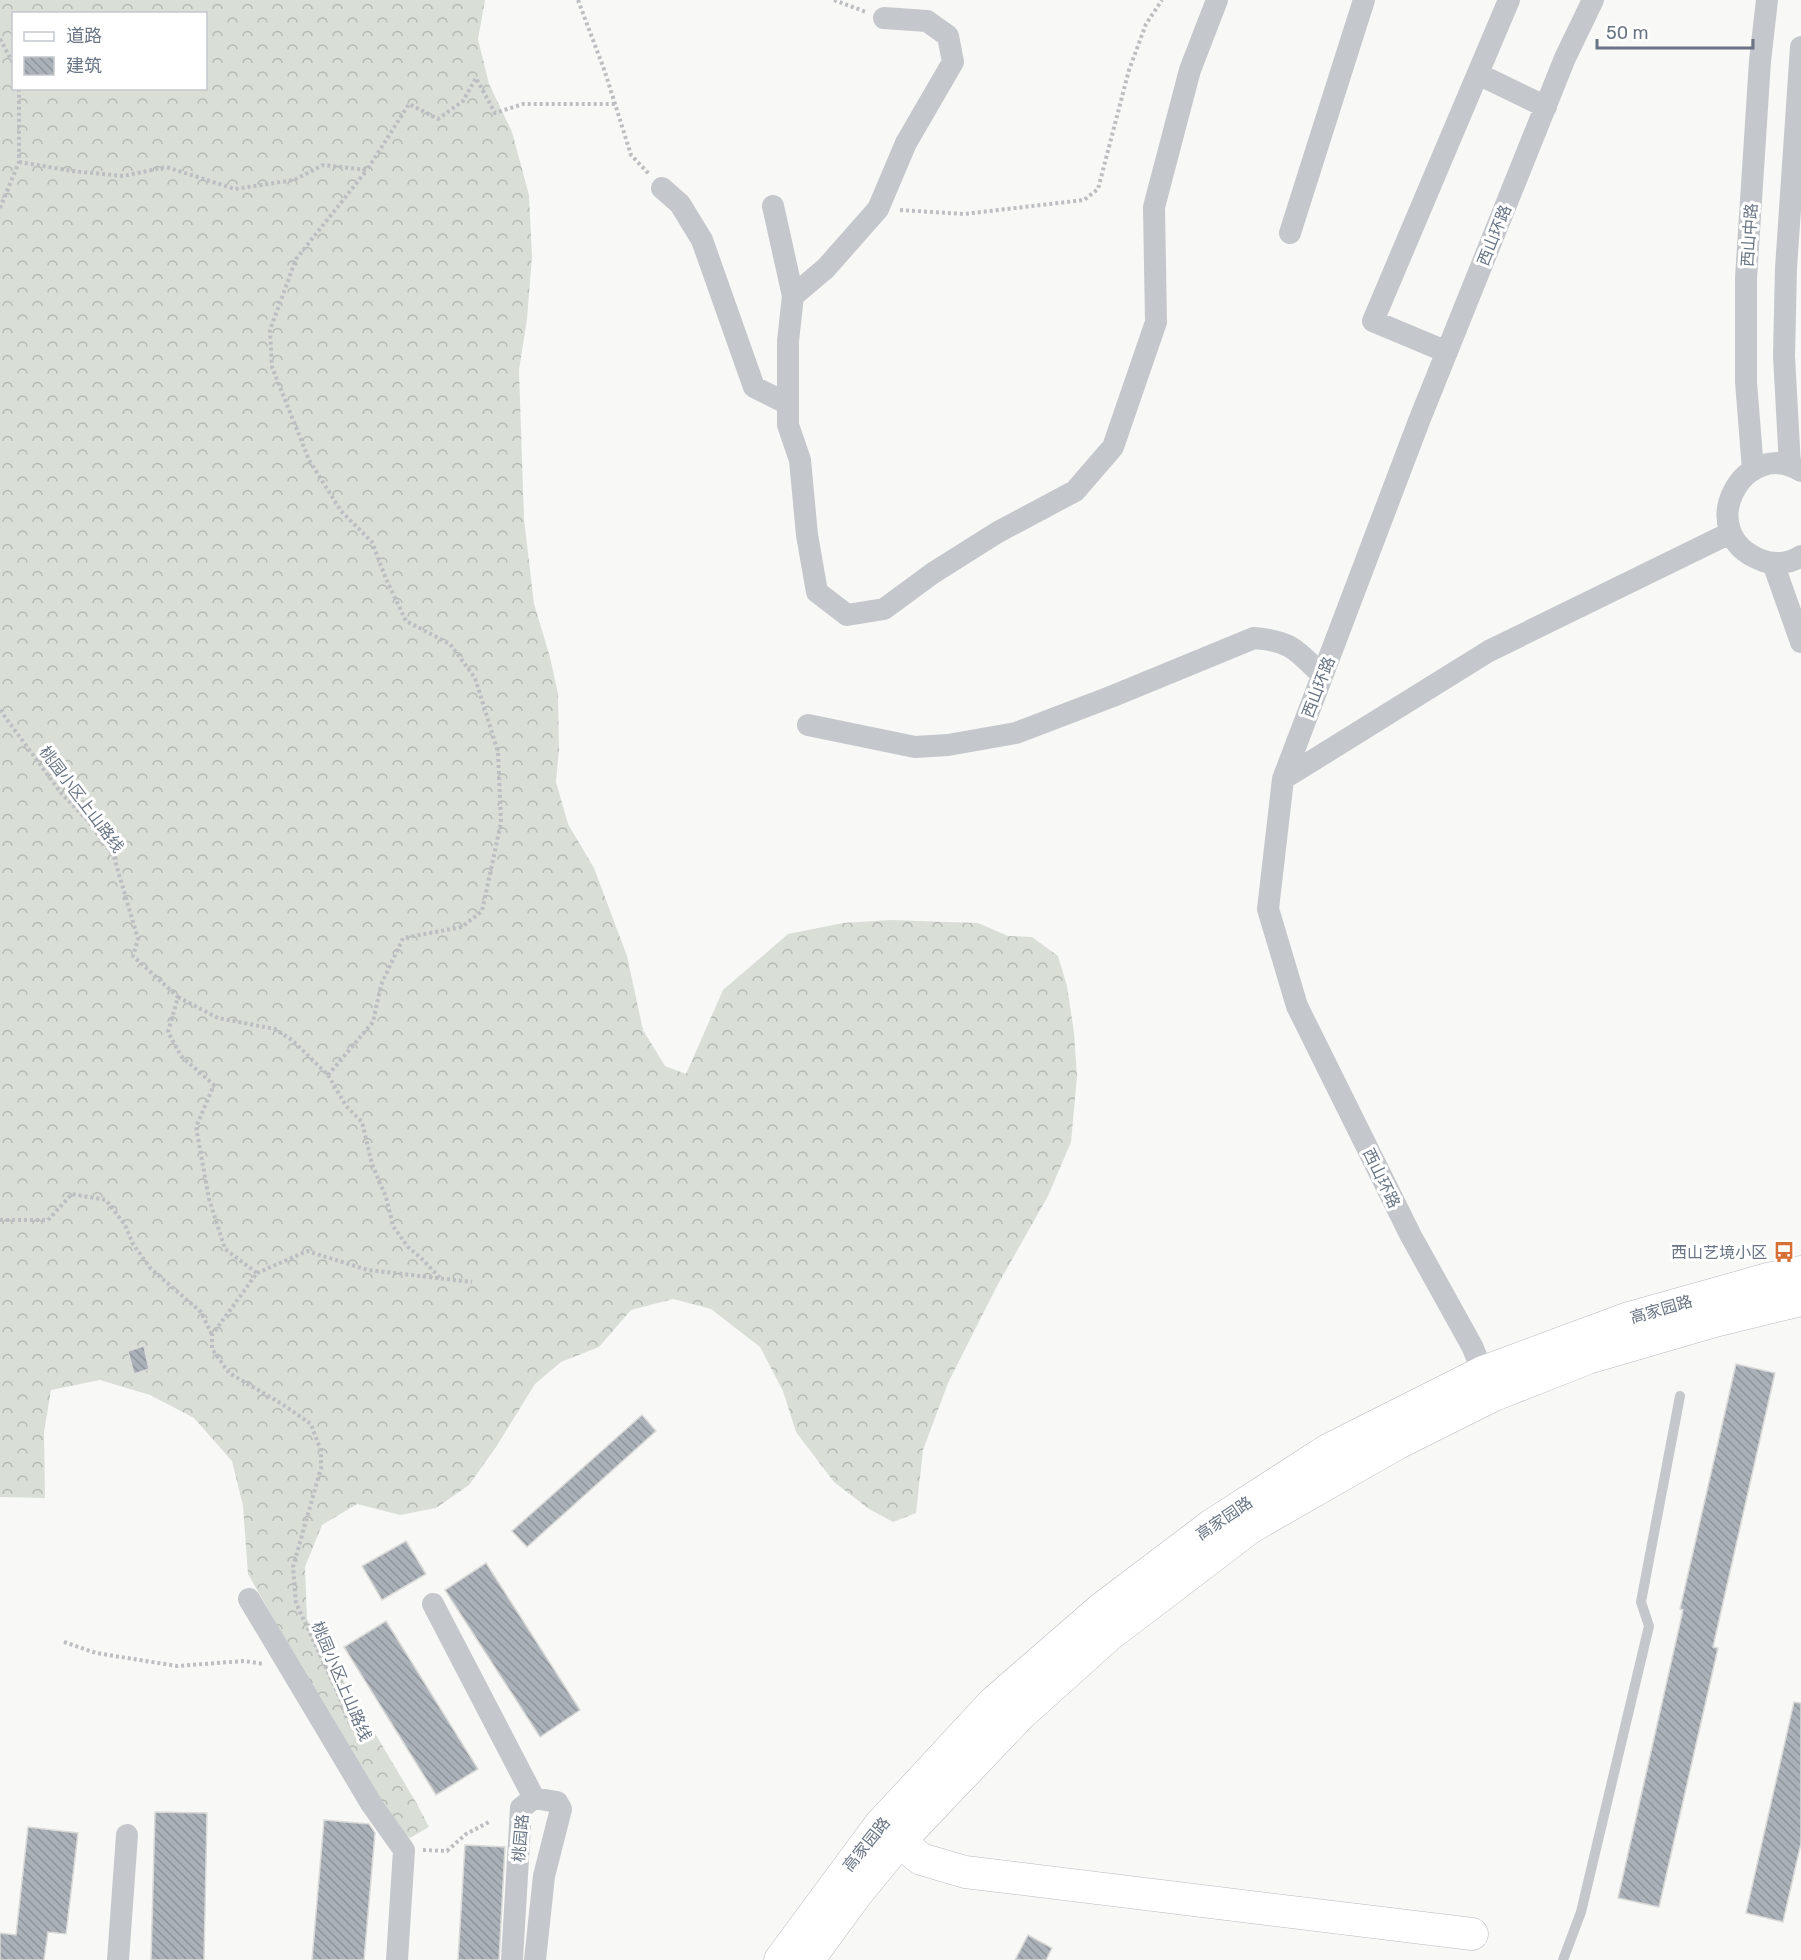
<svg xmlns="http://www.w3.org/2000/svg" width="1801" height="1960" viewBox="0 0 1801 1960" font-family="Rubik,'Noto Sans SC',sans-serif">
<style>
.forest{fill:url(#forest-crowns);fill-rule:evenodd}
.building{fill:url(#building-back-hatch);stroke:#dadad8;stroke-width:1.5}
.lines{fill:none;stroke-linecap:round;stroke-linejoin:round}
.secondary-casing{stroke:#b7babf;stroke-width:33}
.path{stroke:#bcbec1;stroke-width:4;stroke-dasharray:3 3;stroke-linecap:butt}
.lane{stroke:#c4c7cb;stroke-width:10}
.street{stroke:#c4c7cb;stroke-width:22}
.secondary{stroke:#fff;stroke-width:32}
.labels{text-anchor:middle;stroke-width:6;stroke-linejoin:round;paint-order:stroke}
.street-label{font-size:16px;fill:#697584;stroke:#fff}
.poi-label{font-size:16px;fill:#697584;stroke:#fff;text-anchor:end}
</style>
<defs>
<pattern id="forest-crowns" width="20" height="18" patternUnits="userSpaceOnUse" patternTransform="scale(1.5)"><rect width="20" height="18" fill="#d9dfd7"/><path d="M2 6a3 3 0 1 1 6 0M12 15a3 3 0 1 1 6 0" fill="none" stroke="#b4b9b4"/></pattern>
<pattern id="building-back-hatch" width="6" height="6" patternUnits="userSpaceOnUse" patternTransform="scale(1.5)"><rect width="6" height="6" fill="#abb1b8"/><path d="M-1 5l2 2M0 0l6 6M5-1l2 2" fill="none" stroke="#8f959b"/></pattern>
</defs>
<rect width="100%" height="100%" fill="#f8f8f6"/>
<path class="forest" d="M 0,0 L 485,0 L 478,39 L 489,84 L 512,132 L 529,195 L 532,256 L 527,319 L 519,370 L 524,519 L 534,604 L 550,657 L 558,694 L 559,749 L 556,782 L 568,824 L 594,868 L 627,956 L 643,1030 L 665,1066 L 686,1074 L 723,990 L 788,934 L 843,923 L 891,920 L 978,923 L 1008,936 L 1032,937 L 1058,956 L 1067,986 L 1074,1033 L 1077,1076 L 1071,1142 L 1048,1196 L 997,1286 L 948,1383 L 923,1450 L 916,1513 L 893,1522 L 869,1509 L 834,1482 L 796,1432 L 783,1391 L 760,1347 L 711,1309 L 673,1299 L 631,1310 L 599,1347 L 561,1362 L 535,1384 L 496,1447 L 469,1485 L 436,1508 L 400,1515 L 357,1504 L 322,1525 L 305,1567 L 307,1619 L 417,1804 L 429,1827 L 410,1838 L 392,1825 L 248,1574 L 243,1506 L 232,1461 L 194,1418 L 150,1395 L 100,1380 L 51,1390 L 44,1432 L 45,1498 L 0,1497 ZM 14,14 L 206,14 L 206,88 L 14,88 Z"/>
<path class="building" d="M 144,1346 L 149,1369 L 134,1374 L 128,1351 Z
M 1736,1364 L 1775,1373 L 1713,1647 L 1718,1648 L 1659,1907 L 1618,1898 L 1683,1610 L 1680,1609 Z
M 642,1415 L 656,1431 L 527,1547 L 512,1531 Z
M 406,1541 L 426,1574 L 382,1600 L 362,1566 Z
M 486,1563 L 580,1710 L 540,1737 L 445,1590 Z
M 386,1621 L 478,1769 L 436,1795 L 344,1647 Z
M 1794,1702 L 1801,1703 L 1801,1843 L 1783,1922 L 1746,1913 Z
M 155,1812 L 207,1813 L 204,1960 L 151,1960 Z
M 324,1820 L 369,1824 L 375,1833 L 364,1960 L 312,1960 Z
M 28,1827 L 78,1833 L 66,1934 L 48,1932 L 44,1960 L 0,1960 L 0,1933 L 16,1935 Z
M 465,1845 L 505,1847 L 499,1960 L 458,1960 Z
M 1028,1935 L 1052,1948 L 1046,1960 L 1015,1960 Z"/>
<g class="lines">
<defs>
<path id="secondary" d="M 883,1828 L 921,1859 L 965,1872 L 1472,1934
M 780,1960 L 879,1826 L 993,1703 L 1101,1609 L 1212,1525 L 1328,1450 L 1483,1372 L 1626,1319 L 1768,1279 L 1801,1272
M 808,1960 L 858,1892 L 899,1842 L 1020,1715 L 1108,1636 L 1251,1527 L 1396,1444 L 1494,1395 L 1588,1358 L 1715,1321 L 1801,1300"/>
</defs>
<use href="#secondary" class="secondary-casing"/>
<path class="path" d="M 578,0 L 605,72 L 631,155 L 649,174
M 834,0 L 866,12
M 0,39 L 14,65
M 19,162 L 72,171 L 123,176 L 166,167 L 235,189 L 294,180 L 323,165 L 367,170 L 409,104 L 438,119 L 463,101 L 476,78 L 495,113 L 523,104 L 615,104
M 0,208 L 19,162 L 19,88
M 900,210 L 964,214 L 1084,200 L 1098,189 L 1129,70 L 1146,24 L 1162,0
M 0,710 L 61,793 L 89,822 L 114,857 L 138,939 L 133,956 L 178,997 L 168,1032 L 181,1056 L 214,1085 L 196,1127 L 209,1199 L 225,1249 L 257,1273 L 212,1335 L 212,1349 L 229,1373 L 282,1404 L 311,1424 L 321,1451 L 321,1468 L 293,1567 L 296,1603 L 344,1707 L 346,1718
M 178,997 L 218,1018 L 275,1029 L 292,1040 L 328,1075 L 346,1106 L 362,1122 L 372,1164 L 386,1197 L 393,1226 L 408,1247 L 423,1260 L 440,1278
M 328,1075 L 373,1022 L 381,985 L 403,938 L 462,927 L 482,911 L 501,823 L 498,752 L 475,678 L 450,644 L 406,621 L 386,579 L 372,542 L 341,511 L 309,460 L 272,367 L 270,330 L 296,259 L 367,170
M 0,1220 L 48,1220 L 72,1194 L 106,1200 L 125,1225 L 133,1244 L 151,1269 L 201,1312 L 212,1335
M 257,1273 L 307,1251 L 368,1270 L 472,1282
M 64,1642 L 96,1653 L 177,1666 L 244,1661 L 264,1664
M 423,1850 L 447,1851 L 466,1834 L 489,1822"/>
<path class="lane" d="M 1563,1960 L 1581,1912 L 1649,1626 L 1641,1602 L 1680,1396"/>
<path class="street" d="M 884,18 L 927,21 L 948,36 L 953,62 L 906,143 L 878,209 L 826,268 L 793,296 L 788,341 L 788,425 L 800,460 L 807,535 L 817,592 L 847,615 L 884,609 L 933,573 L 998,532 L 1075,491 L 1113,447 L 1156,322 L 1154,207 L 1190,70 L 1217,0
M 1478,74 L 1546,107
M 662,188 L 680,204 L 702,240 L 754,387 L 788,404
M 773,206 L 793,296
M 1290,233 L 1364,0
M 1447,352 L 1373,321 L 1509,0
M 1790,466 L 1784,356 L 1786,268 L 1801,47
M 1753,470 L 1746,382 L 1746,278 L 1760,61 L 1767,0
M 1801,471 C 1744,435 1691,533 1761,560 C 1773,565 1790,564 1801,556
M 1773,563 L 1801,642
M 808,725 L 915,747 L 948,745 L 1016,733 L 1113,696 L 1254,638 C 1292,641 1296,650 1322,675
M 1283,779 L 1489,651 L 1730,533
M 1483,1372 L 1472,1346 L 1411,1236 L 1297,1006 L 1268,909 L 1283,779 L 1419,421 L 1565,58 L 1593,0
M 249,1599 L 372,1805 L 404,1850 L 397,1960
M 433,1604 L 534,1798
M 118,1960 L 127,1835
M 512,1960 L 521,1808 L 534,1798 L 557,1802 L 561,1809 L 544,1876 L 535,1960"/>
<use href="#secondary" class="secondary"/>
</g>
<defs>
<symbol id="bus-bare" viewBox="-9 -9 18 18"><path d="M-5-6H5V4H4V6H2V4H-2V6H-4V4H-5ZM-3.5-4V0h7V-4ZM-3.5 1.2v1.5H-2V1.2ZM2 1.2v1.5H3.5V1.2Z" fill="#d77037" stroke="#fff" stroke-width="2.5" paint-order="stroke"/></symbol>
</defs>
<g fill-rule="evenodd">
<use href="#bus-bare" x="1769" y="1237" width="30" height="30"/>
</g>
<g class="labels">
<g class="street-label">
<text transform="translate(1494 235) rotate(-68)" y="6">西山环路</text>
<text transform="translate(1749 235) rotate(-86)" y="6">西山中路</text>
<text transform="translate(1318 687) rotate(-69)" y="6">西山环路</text>
<text transform="translate(82 799) rotate(53)" y="6">桃园小区上山路线</text>
<text transform="translate(1382 1178) rotate(64)" y="6">西山环路</text>
<text transform="translate(1661 1309) rotate(-16)" y="6">高家园路</text>
<text transform="translate(1224 1518) rotate(-34)" y="6">高家园路</text>
<text transform="translate(342 1681) rotate(67)" y="6">桃园小区上山路线</text>
<text transform="translate(520 1838) rotate(-85)" y="6">桃园路</text>
<text transform="translate(866 1844) rotate(-51)" y="6">高家园路</text>
</g>
<g class="poi-label">
<text x="1767" y="1258">西山艺境小区</text>
</g>
</g>
<rect x="12" y="12" width="195" height="78" fill="#ffffff" stroke="#c3c8ce" stroke-width="1.5"/>
<rect x="24" y="32" width="30" height="9" fill="#ffffff" stroke="#c3c8ce" stroke-width="1.5"/>
<text x="66" y="42" font-size="18" fill="#697584">道路</text>
<rect x="24" y="57" width="30" height="18" fill="url(#building-back-hatch)" stroke="#c3c8ce" stroke-width="1.5"/>
<text x="66" y="72" font-size="18" fill="#697584">建筑</text>
<path d="M1597 39v9h156v-9" fill="none" stroke="#697584" stroke-width="3"/>
<text x="1606" y="39" font-size="18" fill="#697584" stroke="#ffffff" stroke-width="4.5" paint-order="stroke">50 m</text>
</svg>
